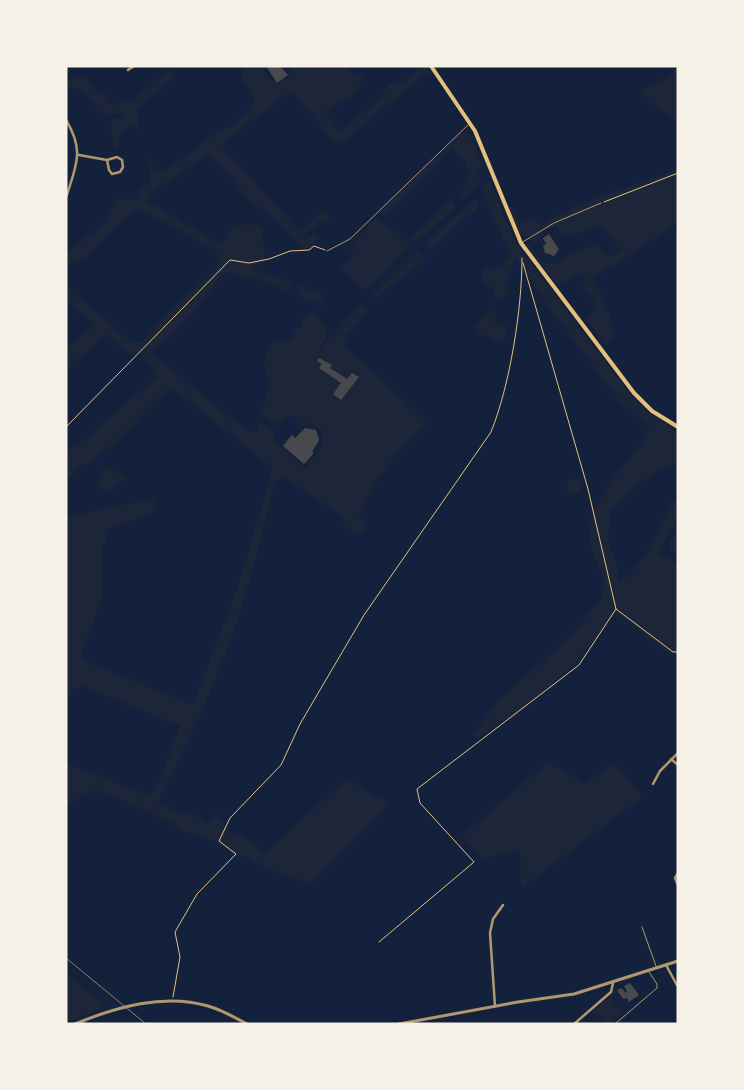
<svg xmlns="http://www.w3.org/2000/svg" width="744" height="1090" viewBox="0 0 744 1090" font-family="Merriweather,serif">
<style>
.green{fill:#1d2539}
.building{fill:#48494c}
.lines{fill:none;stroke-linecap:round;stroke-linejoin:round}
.path{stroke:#e5c07b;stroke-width:1}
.service{stroke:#b1986c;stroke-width:1}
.minor{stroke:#b1986c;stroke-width:2.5}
.tertiary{stroke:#b1986c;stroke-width:3}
.primary{stroke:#e5c07b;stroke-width:4}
.rail{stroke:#918062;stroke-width:1}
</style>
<rect width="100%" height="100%" fill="#14213d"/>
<path class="green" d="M 242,66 L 261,66 L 269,78 L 277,84 L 288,77 L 291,66 L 347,66 L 355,77 L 362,73 L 364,78 C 357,95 340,102 325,112 L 341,131 L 374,104 L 390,84 L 399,81 L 404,82 L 422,66 L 427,66 L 429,74 L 423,75 L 342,143 L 336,143 L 293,93 L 289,92 L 223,143 L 223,148 L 299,231 L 323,210 L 331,219 L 326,223 L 321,222 L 302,236 L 305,240 L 315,233 L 320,239 L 309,248 L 302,248 C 288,228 266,214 248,198 C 234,184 224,165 208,155 L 149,195 L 147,201 L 218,243 L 224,242 C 226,238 227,233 230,230 C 235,223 255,223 262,227 L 265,256 L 263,263 L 255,264 L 254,269 L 293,284 L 288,292 L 258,279 L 238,276 L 229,272 L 221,277 L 191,316 L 151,352 L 225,414 L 245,429 L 256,433 L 259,422 L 275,431 L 273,441 L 305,468 C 314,457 326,445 322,430 L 309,422 L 302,426 L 297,424 L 296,418 L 291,415 L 275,424 L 262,413 L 270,381 C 260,368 265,350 277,340 L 288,343 L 297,329 L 302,326 L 301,320 L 309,313 L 313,313 L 324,324 L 328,335 L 320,346 L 321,350 L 325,343 L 362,304 L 368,310 L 348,335 L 343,346 L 377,375 L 427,422 L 396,455 L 378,478 L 358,516 L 367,525 L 362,534 L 354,534 L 342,523 L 343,517 L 282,475 L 275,484 C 261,536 249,588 231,639 C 211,695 184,749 158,802 L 184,815 L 190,812 L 208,824 L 216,815 L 233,836 L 239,834 L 265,854 L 346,779 L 389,804 L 311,884 L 265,867 L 258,862 L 255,864 L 242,855 L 238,859 L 218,842 L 184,832 L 174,824 L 123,800 L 94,790 L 66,805 L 66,763 L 150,797 L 161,777 L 180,726 L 83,686 L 72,690 L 66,703 L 66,518 L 100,509 L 154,499 L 156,508 L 151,514 L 108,529 L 106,541 L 101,544 L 103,595 L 82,652 L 85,661 L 193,705 L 238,586 L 273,468 L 171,387 C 149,406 131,427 110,447 C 96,461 76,465 66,483 L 66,453 L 71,447 L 81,443 L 158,376 L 153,372 L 155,367 L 137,352 L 130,354 L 107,334 L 66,369 L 66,348 L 96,324 L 66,304 L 66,287 L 132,342 L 142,342 L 162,319 L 216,268 L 221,258 L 213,249 L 140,209 L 134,210 L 85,257 L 66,267 L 66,255 L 88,235 L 100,229 L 118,199 L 135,200 L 139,191 L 151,181 L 146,155 L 154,170 L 165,172 L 216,133 C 228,129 254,111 254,96 C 253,90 245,85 241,81 Z
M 678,68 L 678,121 C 666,113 646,104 642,91 L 668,77 Z
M 167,70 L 171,70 L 174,76 L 139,108 L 137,113 L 140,129 L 129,126 L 119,138 L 120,144 L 117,150 C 111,139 110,133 113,119 L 122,118 L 124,113 L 115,115 L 98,111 C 90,99 85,88 69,88 L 66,83 L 70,76 L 77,78 L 84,74 L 98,94 L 104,94 L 112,107 L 124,100 L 128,103 L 132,102 Z
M 463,132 L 469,134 L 485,168 L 480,169 L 476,173 L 481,181 L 464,198 L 461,192 L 470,175 L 465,162 L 454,150 L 450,150 L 386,217 L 380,212 Z
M 678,169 L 678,224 L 592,278 L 604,300 L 603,307 C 612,314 613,326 613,338 L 605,346 L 586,318 L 597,310 L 593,300 L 581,287 L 587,281 L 581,273 L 558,286 L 526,245 L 527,242 L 544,264 L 546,262 L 553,265 L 569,255 L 594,245 L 610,257 L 620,249 L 602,225 L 588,231 L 564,235 L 555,226 L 544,232 L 534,245 L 528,235 L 524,237 L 519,235 L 507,200 L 521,224 L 534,217 L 542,226 L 546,223 L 545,221 L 586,202 Z
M 490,181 L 515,242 L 632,397 L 650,414 L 678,432 L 677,464 C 651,469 631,492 612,509 L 608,539 L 618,570 L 618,582 C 645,568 658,530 671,503 L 678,499 L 678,519 L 658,552 L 678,565 L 678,655 L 670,654 L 616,612 L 576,663 L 512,719 L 501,721 L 477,739 L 472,736 L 499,700 L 569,638 L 602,598 L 605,582 L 592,551 L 588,524 L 610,482 L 640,447 L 650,428 L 620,402 L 532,284 C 528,274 524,263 515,258 L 514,265 L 507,278 L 509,291 L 502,299 L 494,296 L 494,289 L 486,285 L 481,276 L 484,269 L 501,268 L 510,255 L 481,188 Z
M 451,199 L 456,207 L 414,243 L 411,238 Z
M 474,200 L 479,203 L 475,211 C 458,219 447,237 433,250 L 425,246 L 428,240 Z
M 376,218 L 388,225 L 410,245 L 366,291 L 340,269 L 351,260 C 353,243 363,229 376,218 Z
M 417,251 L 422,253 L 425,261 L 375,298 L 373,294 Z
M 301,284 L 314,293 L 318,291 L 323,295 L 325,301 L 320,305 L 313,301 L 305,302 L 296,291 L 297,286 Z
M 491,309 L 496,315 L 495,324 L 505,326 L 506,335 L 500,343 L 487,335 L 478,335 L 475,327 Z
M 110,467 L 125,478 L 114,489 L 102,490 L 98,482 L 103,471 Z
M567 486a7 7 0 1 1 14 0a7 7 0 1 1-14 0Z
M 678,529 L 678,558 L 668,548 Z
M 548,762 L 584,784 L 613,763 L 643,796 L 521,888 L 520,848 L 483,860 L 462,836 Z
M 66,974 L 108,1007 L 66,1022 Z
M 610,997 L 623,1013 L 607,1024 L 593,1011 Z"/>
<path class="building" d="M 266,66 L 280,66 L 288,75 L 277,83 Z
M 549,234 L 559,249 L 554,256 L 543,252 L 545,251 L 543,246 L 546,244 L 543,238 Z
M 319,358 L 332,365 L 330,368 L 347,379 L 352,373 L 359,377 L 341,400 L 333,394 L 341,383 L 319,368 L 322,364 L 317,361 Z
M 305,428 L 316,430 L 319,440 L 312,452 L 314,453 L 304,464 L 283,446 L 292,435 L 295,438 Z
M 630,983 L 639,995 L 629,1002 L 627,998 L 623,999 L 617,990 L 622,988 L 625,993 L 627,991 L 624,986 Z"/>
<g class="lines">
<path class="path" d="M 604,202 L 678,173
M 523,263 L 588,489 L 616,609 L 673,652 L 678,652
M 66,427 L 230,260 L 249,263 L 269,259 L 290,251 L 309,250 L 314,246 L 325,250
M 379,942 L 474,862 L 420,803 L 417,789 L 579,665 L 616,609
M 173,997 L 180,957 L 175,932 L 197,894 L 236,854 L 219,841 L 230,818 L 281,765 L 300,724 L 364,615 L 491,432 C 510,385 522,309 522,258"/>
<path class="service" d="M 521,243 L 554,223 L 601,203
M 327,251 L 350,239 L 469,124
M 642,927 L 656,966
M 615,1024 L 657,988 L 657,984 L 649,972"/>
<path class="minor" d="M 128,70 L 134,66
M 66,120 C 85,151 76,165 66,198
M 79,155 L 107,160 L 109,170 L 112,174 L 120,172 L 123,167 L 122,160 L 117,157 L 107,160
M 671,759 L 678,765
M 653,784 L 660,771 L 678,753
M 678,873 L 675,878 L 678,885
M 666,965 L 678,987
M 495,1006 L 490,933 L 493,919 L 503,905
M 574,1024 L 611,992 L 613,983"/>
<path class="tertiary" d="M 75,1024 C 116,1007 164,993 208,1006 C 222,1010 234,1017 247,1024
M 399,1024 L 518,1002 L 574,994 L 678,961"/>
<path class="primary" d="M 431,66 L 475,131 L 521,243 L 634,393 L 652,411 L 678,427"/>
<path class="rail" d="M 66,958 L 146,1024"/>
</g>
<rect width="744" height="1090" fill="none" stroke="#f6f1e7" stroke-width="135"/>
</svg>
